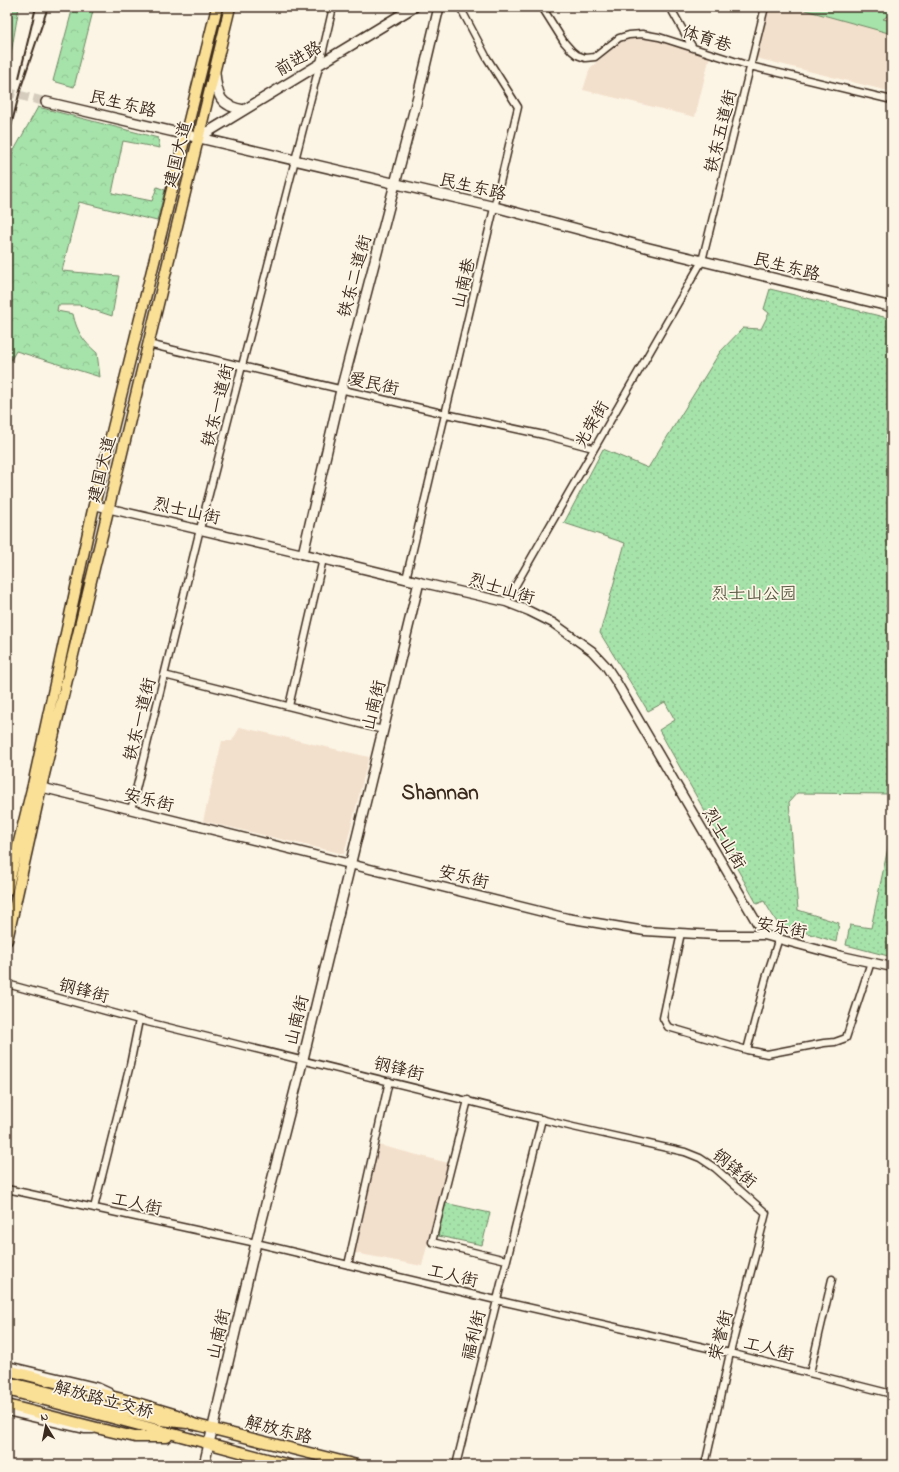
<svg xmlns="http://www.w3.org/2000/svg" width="899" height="1472" viewBox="0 0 899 1472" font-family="'Indie Flower','LXGW WenKai TC',sans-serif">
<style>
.built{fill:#f3e0cc}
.grass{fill:url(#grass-tufts);stroke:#708664}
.forest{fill:url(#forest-crowns);stroke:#708664}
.park{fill:url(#park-dots);stroke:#708664}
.garden{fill:#a6e3aa;stroke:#708664}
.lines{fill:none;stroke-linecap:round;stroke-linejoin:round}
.secondary-tunnel{stroke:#d5ccbd;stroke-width:9;stroke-dasharray:9 4.5;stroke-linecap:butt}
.minor-casing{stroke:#3b2a1e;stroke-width:9}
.tertiary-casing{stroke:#3b2a1e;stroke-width:11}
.secondary-casing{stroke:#3b2a1e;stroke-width:12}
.primary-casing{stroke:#3b2a1e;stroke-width:13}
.trunk-casing{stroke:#3b2a1e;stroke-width:13}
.minor{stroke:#fcf5e5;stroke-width:6}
.tertiary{stroke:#fcf5e5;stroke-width:8}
.secondary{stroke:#fcf5e5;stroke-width:9}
.primary{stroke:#fadf96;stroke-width:10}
.trunk{stroke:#fadf96;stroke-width:10}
.rail{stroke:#3b2a1e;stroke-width:2}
.labels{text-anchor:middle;stroke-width:3.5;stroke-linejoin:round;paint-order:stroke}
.street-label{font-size:17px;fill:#3b2a1e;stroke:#fcf5e5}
.park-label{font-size:17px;fill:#565841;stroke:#fcf5e5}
.district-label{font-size:21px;font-weight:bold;fill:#3b2a1e;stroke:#fcf5e5}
</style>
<defs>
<pattern id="grass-tufts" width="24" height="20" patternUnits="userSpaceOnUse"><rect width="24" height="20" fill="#a6e3aa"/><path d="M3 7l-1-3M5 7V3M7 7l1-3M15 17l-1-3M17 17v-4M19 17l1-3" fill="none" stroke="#90c392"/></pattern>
<pattern id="forest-crowns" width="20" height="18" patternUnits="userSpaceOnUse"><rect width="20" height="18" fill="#a6e3aa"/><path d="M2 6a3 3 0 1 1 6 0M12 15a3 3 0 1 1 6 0" fill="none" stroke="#90c392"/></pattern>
<pattern id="park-dots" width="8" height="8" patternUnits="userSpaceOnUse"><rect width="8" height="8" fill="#a6e3aa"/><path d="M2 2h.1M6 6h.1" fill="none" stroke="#90c392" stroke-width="1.8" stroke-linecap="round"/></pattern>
</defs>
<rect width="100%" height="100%" fill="#fcf5e5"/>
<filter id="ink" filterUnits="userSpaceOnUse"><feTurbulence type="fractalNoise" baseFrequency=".025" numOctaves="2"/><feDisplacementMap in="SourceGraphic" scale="8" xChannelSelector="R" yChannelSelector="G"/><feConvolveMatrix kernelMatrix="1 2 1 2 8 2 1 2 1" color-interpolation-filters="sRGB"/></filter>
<g filter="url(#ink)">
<path class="built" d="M 769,7 L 892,7 L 892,92 L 756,58 Z
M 636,37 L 650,39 L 710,56 L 695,117 L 583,90 L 590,68 L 620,42 Z
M 240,727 L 369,757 L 344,854 L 203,821 L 222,741 L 232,741 Z
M 379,1145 L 448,1163 L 422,1266 L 355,1253 Z"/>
<path class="grass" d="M 7,7 L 19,7 L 7,77 Z"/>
<path class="forest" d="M 73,7 L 94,7 L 74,87 L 53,81 Z
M 38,107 L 158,138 L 160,148 L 123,141 L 112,193 L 152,201 L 157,187 L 165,190 L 157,221 L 79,202 L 62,271 L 119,276 L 112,316 L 79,305 L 58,305 L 57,311 L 73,314 C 77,332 83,341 97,353 L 100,377 L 16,351 L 7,367 L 7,173 L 12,154 Z"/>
<path class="park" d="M 770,289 L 892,319 L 892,794 L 797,793 L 789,802 L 798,910 L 839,923 L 836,942 L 778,924 L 764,901 L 757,904 L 659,730 L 675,720 L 665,702 L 648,711 L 600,633 L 625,543 L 564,523 L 603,449 L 648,468 L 720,352 L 743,328 L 761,329 L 769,313 L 764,309 Z
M 892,829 L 892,957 L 846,945 L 850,925 L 871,928 Z
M 445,1203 L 490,1213 L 482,1245 L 438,1236 Z"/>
<path class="garden" d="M 794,7 L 892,7 L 889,15 L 883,19 L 892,21 L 892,34 Z"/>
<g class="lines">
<path class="secondary-tunnel" d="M 7,92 L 46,102"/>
<defs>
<path id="minor" d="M 542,7 L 564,42 L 572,51 L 577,55 L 585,58 L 595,57 L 619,38 L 629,35 L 642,34 L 659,37 L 750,66 L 892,100
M 670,7 L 693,48
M 148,344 L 446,414 L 544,435 L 593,448
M 406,579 L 518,107 L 487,58 L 460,7
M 506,602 L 702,261 L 765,7
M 164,675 L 383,730
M 289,706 L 323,559
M 131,810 L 200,529 L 320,63 L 333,7
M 681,933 L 663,1018 L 668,1027 L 747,1050 L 767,1054 L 824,1043 L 835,1042 L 846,1038 L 871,962
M 7,984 L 139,1020 L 244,1046 L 573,1127 L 685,1152 L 700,1158 L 715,1168 L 766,1213 L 730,1353 L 705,1465
M 747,1050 L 766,978 L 779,938
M 468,1100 L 432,1242 L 506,1260
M 7,1189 L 256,1243 L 496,1300 L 730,1353 L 892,1394
M 94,1208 L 130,1065 L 139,1020
M 348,1265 L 389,1081
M 7,1365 L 99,1387 L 110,1392
M 810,1373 L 832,1279
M 7,1412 L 85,1430 L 93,1430
M 456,1465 L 542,1119"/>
<path id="tertiary" d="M 94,505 L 303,554
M 419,582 L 506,602 L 529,611 L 553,623 L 592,651 L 606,666 L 617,683 L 764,935
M 36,786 L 567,918 L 645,931 L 715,935 L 764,935 L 842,956 L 892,967"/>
<path id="secondary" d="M 215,73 C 217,96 220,106 244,110
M 46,102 L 495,207 L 649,248 L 892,307
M 198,138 L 414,7
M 204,1465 L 256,1243 L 303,1059 L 419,582 L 303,554 L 341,390 L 418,96 L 439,7"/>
<path id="primary" d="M 193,1424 L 357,1465
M 192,1439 L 289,1465"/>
<path id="trunk" d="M 7,890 L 33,785 L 94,505 L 217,7
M 7,940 L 41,787 L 230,7
M 7,1370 L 130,1401 L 177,1415 L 193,1424
M 7,1382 L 161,1420 L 187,1423
M 7,1390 L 192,1439
M 7,1405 L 109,1431 L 135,1437 L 167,1437"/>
</defs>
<use href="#minor" class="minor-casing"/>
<use href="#tertiary" class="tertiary-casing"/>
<use href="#secondary" class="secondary-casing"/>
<use href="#primary" class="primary-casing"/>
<use href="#trunk" class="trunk-casing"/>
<use href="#minor" class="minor"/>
<use href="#tertiary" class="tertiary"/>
<use href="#secondary" class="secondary"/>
<use href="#primary" class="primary"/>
<use href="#trunk" class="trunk"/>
<path class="rail" d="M 19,78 L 36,7
M 7,142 L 21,87 L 48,7"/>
</g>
</g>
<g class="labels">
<g class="street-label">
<text transform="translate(707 38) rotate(18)" y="6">体育巷</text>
<text transform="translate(298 58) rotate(-31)" y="6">前进路</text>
<text transform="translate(123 103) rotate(13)" y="6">民生东路</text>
<text transform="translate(720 131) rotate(-76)" y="6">铁东五道街</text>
<text transform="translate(177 154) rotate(-76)" y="6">建国大道</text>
<text transform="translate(473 186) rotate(13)" y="6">民生东路</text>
<text transform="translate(787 266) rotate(14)" y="6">民生东路</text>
<text transform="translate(354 276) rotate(-75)" y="6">铁东二道街</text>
<text transform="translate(463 283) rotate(-77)" y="6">山南巷</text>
<text transform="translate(374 383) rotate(13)" y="6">爱民街</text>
<text transform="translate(217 405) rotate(-76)" y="6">铁东一道街</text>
<text transform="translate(591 424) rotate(-60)" y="6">光荣街</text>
<text transform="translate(101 469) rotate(-76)" y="6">建国大道</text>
<text transform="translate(187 510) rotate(13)" y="6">烈士山街</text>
<text transform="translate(502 588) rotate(17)" y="6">烈士山街</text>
<text transform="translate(373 705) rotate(-76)" y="6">山南街</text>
<text transform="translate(139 719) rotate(-76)" y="6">铁东一道街</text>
<text transform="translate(149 799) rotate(14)" y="6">安乐街</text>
<text transform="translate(725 838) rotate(60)" y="6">烈士山街</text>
<text transform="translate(464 876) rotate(14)" y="6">安乐街</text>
<text transform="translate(782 927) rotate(10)" y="6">安乐街</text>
<text transform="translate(84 990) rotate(15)" y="6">钢锋街</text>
<text transform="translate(296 1020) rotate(-76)" y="6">山南街</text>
<text transform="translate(399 1068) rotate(14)" y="6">钢锋街</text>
<text transform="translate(735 1168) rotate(39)" y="6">钢锋街</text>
<text transform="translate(137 1203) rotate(12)" y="6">工人街</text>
<text transform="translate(453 1275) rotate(13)" y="6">工人街</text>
<text transform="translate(218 1334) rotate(-77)" y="6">山南街</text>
<text transform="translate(473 1335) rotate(-76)" y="6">福利街</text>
<text transform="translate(720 1335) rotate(-76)" y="6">荣誉街</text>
<text transform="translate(769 1348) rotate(14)" y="6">工人街</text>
<text transform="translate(104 1399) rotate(15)" y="6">解放路立交桥</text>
<text transform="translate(279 1429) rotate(14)" y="6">解放东路</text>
</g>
<g class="park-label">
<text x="754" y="599">烈士山公园</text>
</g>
<g class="district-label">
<text x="440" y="799">Shannan</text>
</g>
</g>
<rect width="899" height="1472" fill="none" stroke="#fcf5e5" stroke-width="24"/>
<rect x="12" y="12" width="875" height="1448" fill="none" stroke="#3b2a1e" stroke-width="1.5" filter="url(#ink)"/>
<g transform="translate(46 1426) rotate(350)" stroke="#fcf5e5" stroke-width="3" paint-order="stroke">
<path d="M0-3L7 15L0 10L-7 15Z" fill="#3b2a1e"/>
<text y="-6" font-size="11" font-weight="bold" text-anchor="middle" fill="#3b2a1e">N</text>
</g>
</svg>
